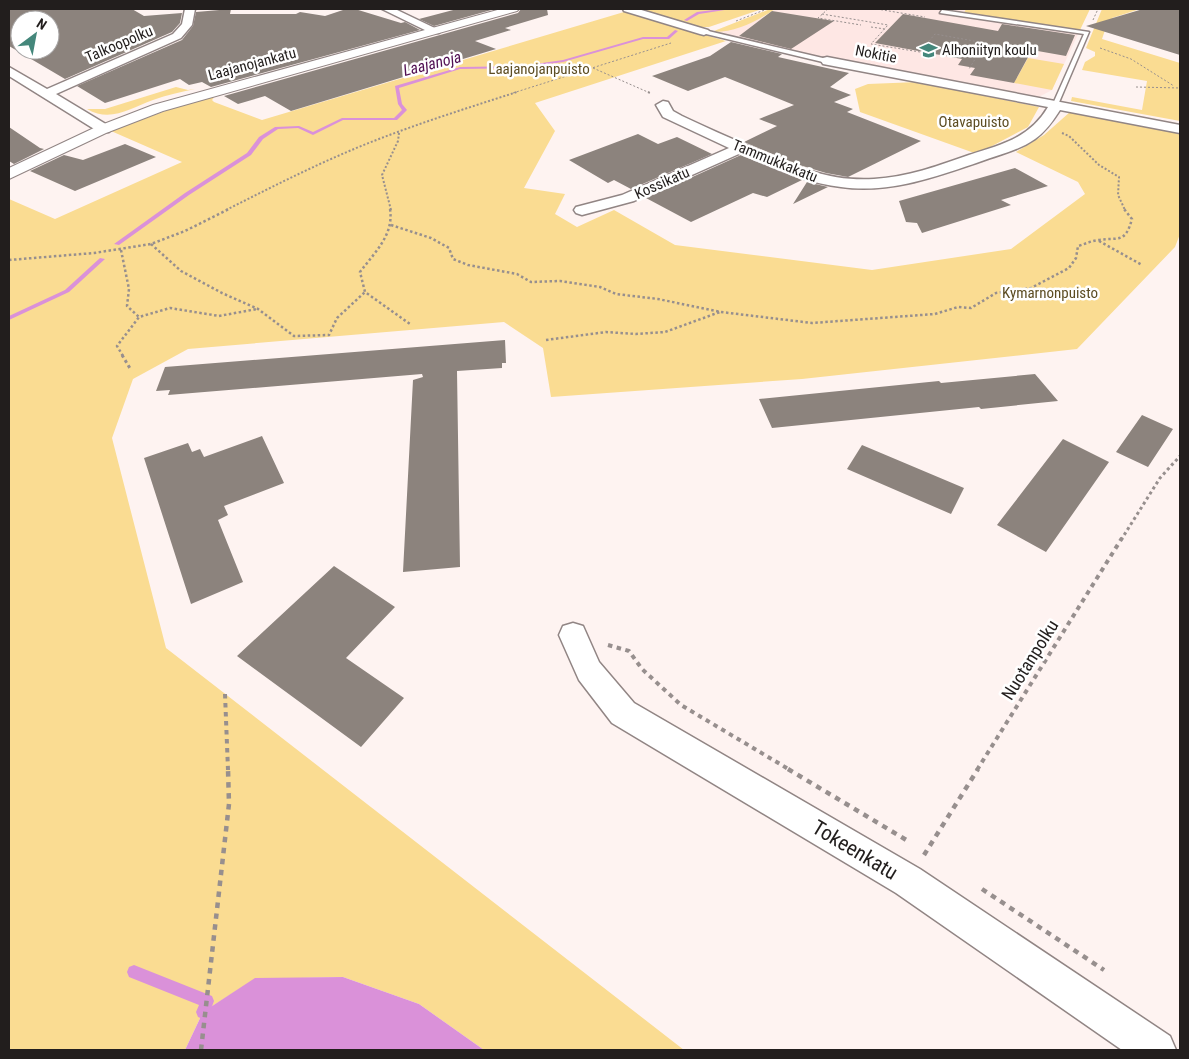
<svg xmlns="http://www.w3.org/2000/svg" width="1189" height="1059" viewBox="0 0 1189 1059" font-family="'Roboto Condensed',sans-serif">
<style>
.built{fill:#fee7e4}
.green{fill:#fadc92}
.water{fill:#da91d9}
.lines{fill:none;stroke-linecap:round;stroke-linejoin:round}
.stream{fill:#da91d9;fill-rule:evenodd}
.building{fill:#8c837d;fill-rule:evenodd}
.lane-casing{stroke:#918584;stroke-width:3}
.street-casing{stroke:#918584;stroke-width:3}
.secondary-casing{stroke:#918584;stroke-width:2}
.path-far5{stroke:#978f8e;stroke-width:1;stroke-dasharray:2 2;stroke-linecap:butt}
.path-far4{stroke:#978f8e;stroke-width:2;stroke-dasharray:2 2;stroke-linecap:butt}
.path-far3{stroke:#978f8e;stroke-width:2.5;stroke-dasharray:2.5 2.5;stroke-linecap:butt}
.path-far2{stroke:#978f8e;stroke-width:3;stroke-dasharray:3 3;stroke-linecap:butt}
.path-far1{stroke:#978f8e;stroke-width:4;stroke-dasharray:4.5 4.5;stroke-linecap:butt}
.path{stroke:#978f8e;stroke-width:4.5;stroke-dasharray:5.5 5.5;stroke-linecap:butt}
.lane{fill:#fff;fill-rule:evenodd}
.street{fill:#fff;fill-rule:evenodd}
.secondary{fill:#fff;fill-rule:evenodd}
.labels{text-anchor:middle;stroke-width:5;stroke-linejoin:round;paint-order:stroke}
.far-street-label{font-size:15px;fill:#221e1d;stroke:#fff}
.far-poi-label{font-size:15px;fill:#221e1d;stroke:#fff;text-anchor:start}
.far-park-label{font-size:15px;fill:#5d4d23;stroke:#fff}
.far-water-label{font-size:16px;font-style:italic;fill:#521154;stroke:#fff}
.street-label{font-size:18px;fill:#221e1d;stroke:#fff}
.near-street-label{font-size:21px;fill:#221e1d;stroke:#fff}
</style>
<rect width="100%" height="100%" fill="#fef3f1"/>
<path class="built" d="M 775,9 L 966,9 L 965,13 L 1080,30 L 1052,90 L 1035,99 L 810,55 L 713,32 L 766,16 Z"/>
<path class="green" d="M 640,9 L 762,9 L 709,27 L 697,27 Z
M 770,9 L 775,9 C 758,21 734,33 713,32 L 714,31 Z
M 966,9 L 1090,9 L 1080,30 L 964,13 Z
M 1102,9 L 1140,9 L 1112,18 L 1152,31 L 1108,21 L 1102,39 L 1180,63 L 1180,121 L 1071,101 L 1072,97 L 1142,110 L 1147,81 L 1082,70 L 1085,62 L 1095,56 L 1095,52 L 1086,48 Z
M 624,12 L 726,41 L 535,103 L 555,131 L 524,188 L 565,194 L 555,214 L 577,227 L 614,210 L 675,245 L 872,270 L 1011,249 L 1085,194 L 1078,182 L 1016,152 L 1044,135 L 1070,112 L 1180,133 L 1180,234 L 1175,247 L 1077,349 L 802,379 L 551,397 L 543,348 L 504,322 L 188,349 L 133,379 L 112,438 L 166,648 L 684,1050 L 484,1050 L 419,1004 L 343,977 L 255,979 L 203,1012 L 185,1050 L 9,1050 L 9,199 L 55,219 L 182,162 L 111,131 L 168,110 L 215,96 L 212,100 L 214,102 L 262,120 Z
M 1028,58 L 1064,64 L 1052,90 L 1014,83 Z
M 918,82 L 1039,107 L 1028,127 L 977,154 L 860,112 L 855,89 L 868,84 Z
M 176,87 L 188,90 L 195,89 C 181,92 167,95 153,100 C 130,108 111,123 87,109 L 105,109 Z"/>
<path class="water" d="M 343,977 L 419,1004 L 484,1050 L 185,1050 L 203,1012 L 255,978 Z"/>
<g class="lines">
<path class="stream" d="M 722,9 L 731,9 L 699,14 L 687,21 L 684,20 L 697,12 Z
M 675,30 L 678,31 L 669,39 L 643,39 L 563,62 L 521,68 L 460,69 L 399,88 L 402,104 L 407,110 L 397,120 L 343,120 L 313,135 L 298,128 L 278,129 L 263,139 L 251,155 L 189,195 L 119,245 L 114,244 L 185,193 L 247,153 L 259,137 L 275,127 L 299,126 L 313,132 L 342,118 L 394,118 L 402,110 L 398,104 L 395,86 L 460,67 L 521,66 L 563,60 L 643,37 L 667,37 Z
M 100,258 L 105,259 L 69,292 L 9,320 L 9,316 L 65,290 Z
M 134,965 L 212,996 L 214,1001 L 208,1017 L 203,1019 L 198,1017 L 196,1012 L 199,1005 L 129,977 L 127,972 L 129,967 Z"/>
</g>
<path class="building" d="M 9,9 L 132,9 L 144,16 L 182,13 L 180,23 L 172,32 L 65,79 L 9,46 ZM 20,20 L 50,20 L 50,50 L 20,50 Z
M 231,9 L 230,14 L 296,14 L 300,12 L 325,16 L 346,9 L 355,9 L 401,23 L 405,22 L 420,30 L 211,87 L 202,82 L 189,85 L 180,79 L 105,103 L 77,86 L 182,40 L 193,26 L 196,12 Z
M 457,9 L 495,9 L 434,26 L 419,19 Z
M 521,9 L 547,9 L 548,15 L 505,28 L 511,30 L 475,41 L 496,49 L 291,111 L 265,96 L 238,104 L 224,96 L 518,13 Z
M 1143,9 L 1180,9 L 1180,55 L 1086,26 Z
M 772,11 L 834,21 L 791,49 L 739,36 Z
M 903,14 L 998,31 L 1002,24 L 1075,35 L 1066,56 L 1032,50 L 1014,83 L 970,75 L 975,68 L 958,65 L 962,59 L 875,43 Z
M 731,42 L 782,54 L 778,57 L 849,73 L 830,87 L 851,95 L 834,102 L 853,109 L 847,112 L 921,141 L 848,177 L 826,173 L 796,164 L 744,142 L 777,126 L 759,119 L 794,105 L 725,77 L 688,91 L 652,76 L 710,56 Z
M 9,127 L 40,148 L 44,149 L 14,164 L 9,161 Z
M 638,134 L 658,144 L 677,137 L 712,154 L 631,189 L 614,180 L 608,183 L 569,160 Z
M 125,144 L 156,157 L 75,191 L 30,171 L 64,155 L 83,160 Z
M 741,155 L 802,180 L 767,197 L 753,193 L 691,222 L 646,198 Z
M 1015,168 L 1048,186 L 1001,200 L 1011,205 L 922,233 L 917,223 L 906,222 L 899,201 Z
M 807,182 L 828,187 L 793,204 Z
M 505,340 L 506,363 L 502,363 L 502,368 L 457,371 L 460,567 L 403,572 L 413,380 L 423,377 L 422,374 L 168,395 L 170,390 L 156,391 L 165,367 Z
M 1035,374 L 1058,401 L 981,409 L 979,407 L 772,428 L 759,399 L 939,381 L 941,383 Z
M 1142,415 L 1173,429 L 1148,467 L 1116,452 Z
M 262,436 L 284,483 L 224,506 L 228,515 L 218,520 L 243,582 L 191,604 L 144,458 L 188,443 L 192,452 L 200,449 L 204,457 Z
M 1063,439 L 1109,462 L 1046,552 L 997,525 Z
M 862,445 L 964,488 L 951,514 L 847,469 Z
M 334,566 L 395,607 L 346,658 L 404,698 L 361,747 L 237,656 Z"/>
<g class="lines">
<defs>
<path id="lane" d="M 942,10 L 1089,32 L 1057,107 L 1052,106 L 1084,34 L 940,13 Z
M 704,30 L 827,59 L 830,61 L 827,63 L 702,33 Z"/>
<path id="street" d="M 185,9 L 195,9 L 192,25 L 181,38 L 56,94 L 109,126 L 111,129 L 109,132 L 99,132 L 9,76 L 9,67 L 47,89 L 173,34 L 182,24 Z
M 382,9 L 395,9 L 441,31 L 439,33 L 431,33 Z
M 623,9 L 638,9 L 708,30 L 710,32 L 704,35 L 700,34 L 624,11 Z
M 827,57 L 1180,125 L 1180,133 L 1060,110 C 1053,121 1046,131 1035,139 C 1018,151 998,155 979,162 C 935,177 889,194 841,187 C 806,183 773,168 741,153 L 634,201 L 582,215 L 576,213 L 574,210 L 576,207 L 622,195 L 729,148 L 663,117 L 656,105 L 663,101 L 668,102 L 673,111 L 682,116 C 705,127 728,137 751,147 C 791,165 829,182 874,179 C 907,177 938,166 969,155 C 1001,145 1030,138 1048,107 L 823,64 L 821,61 L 823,58 Z
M 573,623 L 583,626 L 599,662 L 634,703 L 920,869 L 1170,1036 L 1176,1050 L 1122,1050 L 896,893 L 612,723 L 579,680 L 559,635 L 563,626 Z"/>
<path id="secondary" d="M 501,9 L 519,9 L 517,11 L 163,111 L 106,133 L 9,179 L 9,168 L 96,127 L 153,105 Z"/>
</defs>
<use href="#lane" class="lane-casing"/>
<use href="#street" class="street-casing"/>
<use href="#secondary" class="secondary-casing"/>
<path class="path-far5" d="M 828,9 L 818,18 L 861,25
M 877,9 L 925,17
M 822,14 L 888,25 L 871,44 L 920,52 L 935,34 L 985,43 L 969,69
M 1093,20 L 1098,9
M 736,21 L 767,9
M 871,27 L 885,29
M 1100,48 L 1131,59 L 1174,86
M 593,68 L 650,93
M 1136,87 L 1180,88
M 513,93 L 671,43"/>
<path class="path-far4" d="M 648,92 L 650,93
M 1062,133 L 1069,136 L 1099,165 L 1119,177 L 1118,195 L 1125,210
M 226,210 C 264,191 301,172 340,155 C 397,130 458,111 517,92
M 391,210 L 382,175 L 398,141 L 399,133"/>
<path class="path-far3" d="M 390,209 C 394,235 375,252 360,272 L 365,292 L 410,324
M 391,225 L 431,238 L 449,248 L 453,259 L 468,265 L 517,274 L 531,282 L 560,281 L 600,287 L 616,294 L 658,299 L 721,312 L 812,323 L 935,314 L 958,307 L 971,308 L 996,293 L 1031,288 L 1069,268 L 1076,258 L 1078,246 C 1085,244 1091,241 1098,240 C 1119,237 1125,244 1132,219 L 1124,209
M 1099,241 L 1142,265
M 151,244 L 181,271 L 222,293 L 258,309 L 294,336 L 329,335 L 337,318 L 365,292
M 121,250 L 129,289 L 127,306 L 139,317
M 9,260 L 94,253 L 151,244 L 185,231 L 229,209
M 546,340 L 606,332 L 636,334 L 665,332 L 720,312
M 123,356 L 117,346 L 139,317 L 170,308 L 219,316 L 257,309"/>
<path class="path-far2" d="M 122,355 L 131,370
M 1121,540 L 1160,478 L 1180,456"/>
<path class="path-far1" d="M 608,645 L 629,651 L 642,669 L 681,705 L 790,770
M 225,694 L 228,770
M 977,770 L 1122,538"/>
<path class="path" d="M 788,769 L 908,841
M 924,855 L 978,769
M 982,889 L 1104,970
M 201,1050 L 229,804 L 228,769"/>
<use href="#lane" class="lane"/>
<use href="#street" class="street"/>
<use href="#secondary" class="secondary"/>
</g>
<defs>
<symbol id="school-bare" viewBox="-9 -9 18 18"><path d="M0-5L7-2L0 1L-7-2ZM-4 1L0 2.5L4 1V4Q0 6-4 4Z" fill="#44877b" stroke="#fff" stroke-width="2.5" paint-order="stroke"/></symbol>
</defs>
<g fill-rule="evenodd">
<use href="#school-bare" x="916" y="38" width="25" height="25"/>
</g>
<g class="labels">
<g class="far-street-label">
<text transform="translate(119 44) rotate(-23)" y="5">Talkoopolku</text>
<text transform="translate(876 54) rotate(11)" y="5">Nokitie</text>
<text transform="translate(252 64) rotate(-15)" y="5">Laajanojankatu</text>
<text transform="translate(775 161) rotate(22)" y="5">Tammukkakatu</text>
<text transform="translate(662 183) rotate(-24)" y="5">Kossikatu</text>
</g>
<g class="far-poi-label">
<text x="942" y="55">Alhoniityn koulu</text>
</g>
<g class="far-park-label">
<text x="539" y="74">Laajanojanpuisto</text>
<text x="974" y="127">Otavapuisto</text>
<text x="1050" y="298">Kymarnonpuisto</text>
</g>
<g class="far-water-label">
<text transform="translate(432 63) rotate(-14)" y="6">Laajanoja</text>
</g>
<g class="street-label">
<text transform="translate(1030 660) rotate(-58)" y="6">Nuotanpolku</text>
</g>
<g class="near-street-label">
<text transform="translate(855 850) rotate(31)" y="7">Tokeenkatu</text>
</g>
</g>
<rect width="1189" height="1059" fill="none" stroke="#221e1d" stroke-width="20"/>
<g transform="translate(35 35) rotate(32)"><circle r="24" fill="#ffffff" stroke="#a7a5a5"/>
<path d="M0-4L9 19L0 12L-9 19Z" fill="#44877b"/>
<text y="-8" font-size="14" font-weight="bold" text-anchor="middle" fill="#221e1d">N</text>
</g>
</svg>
